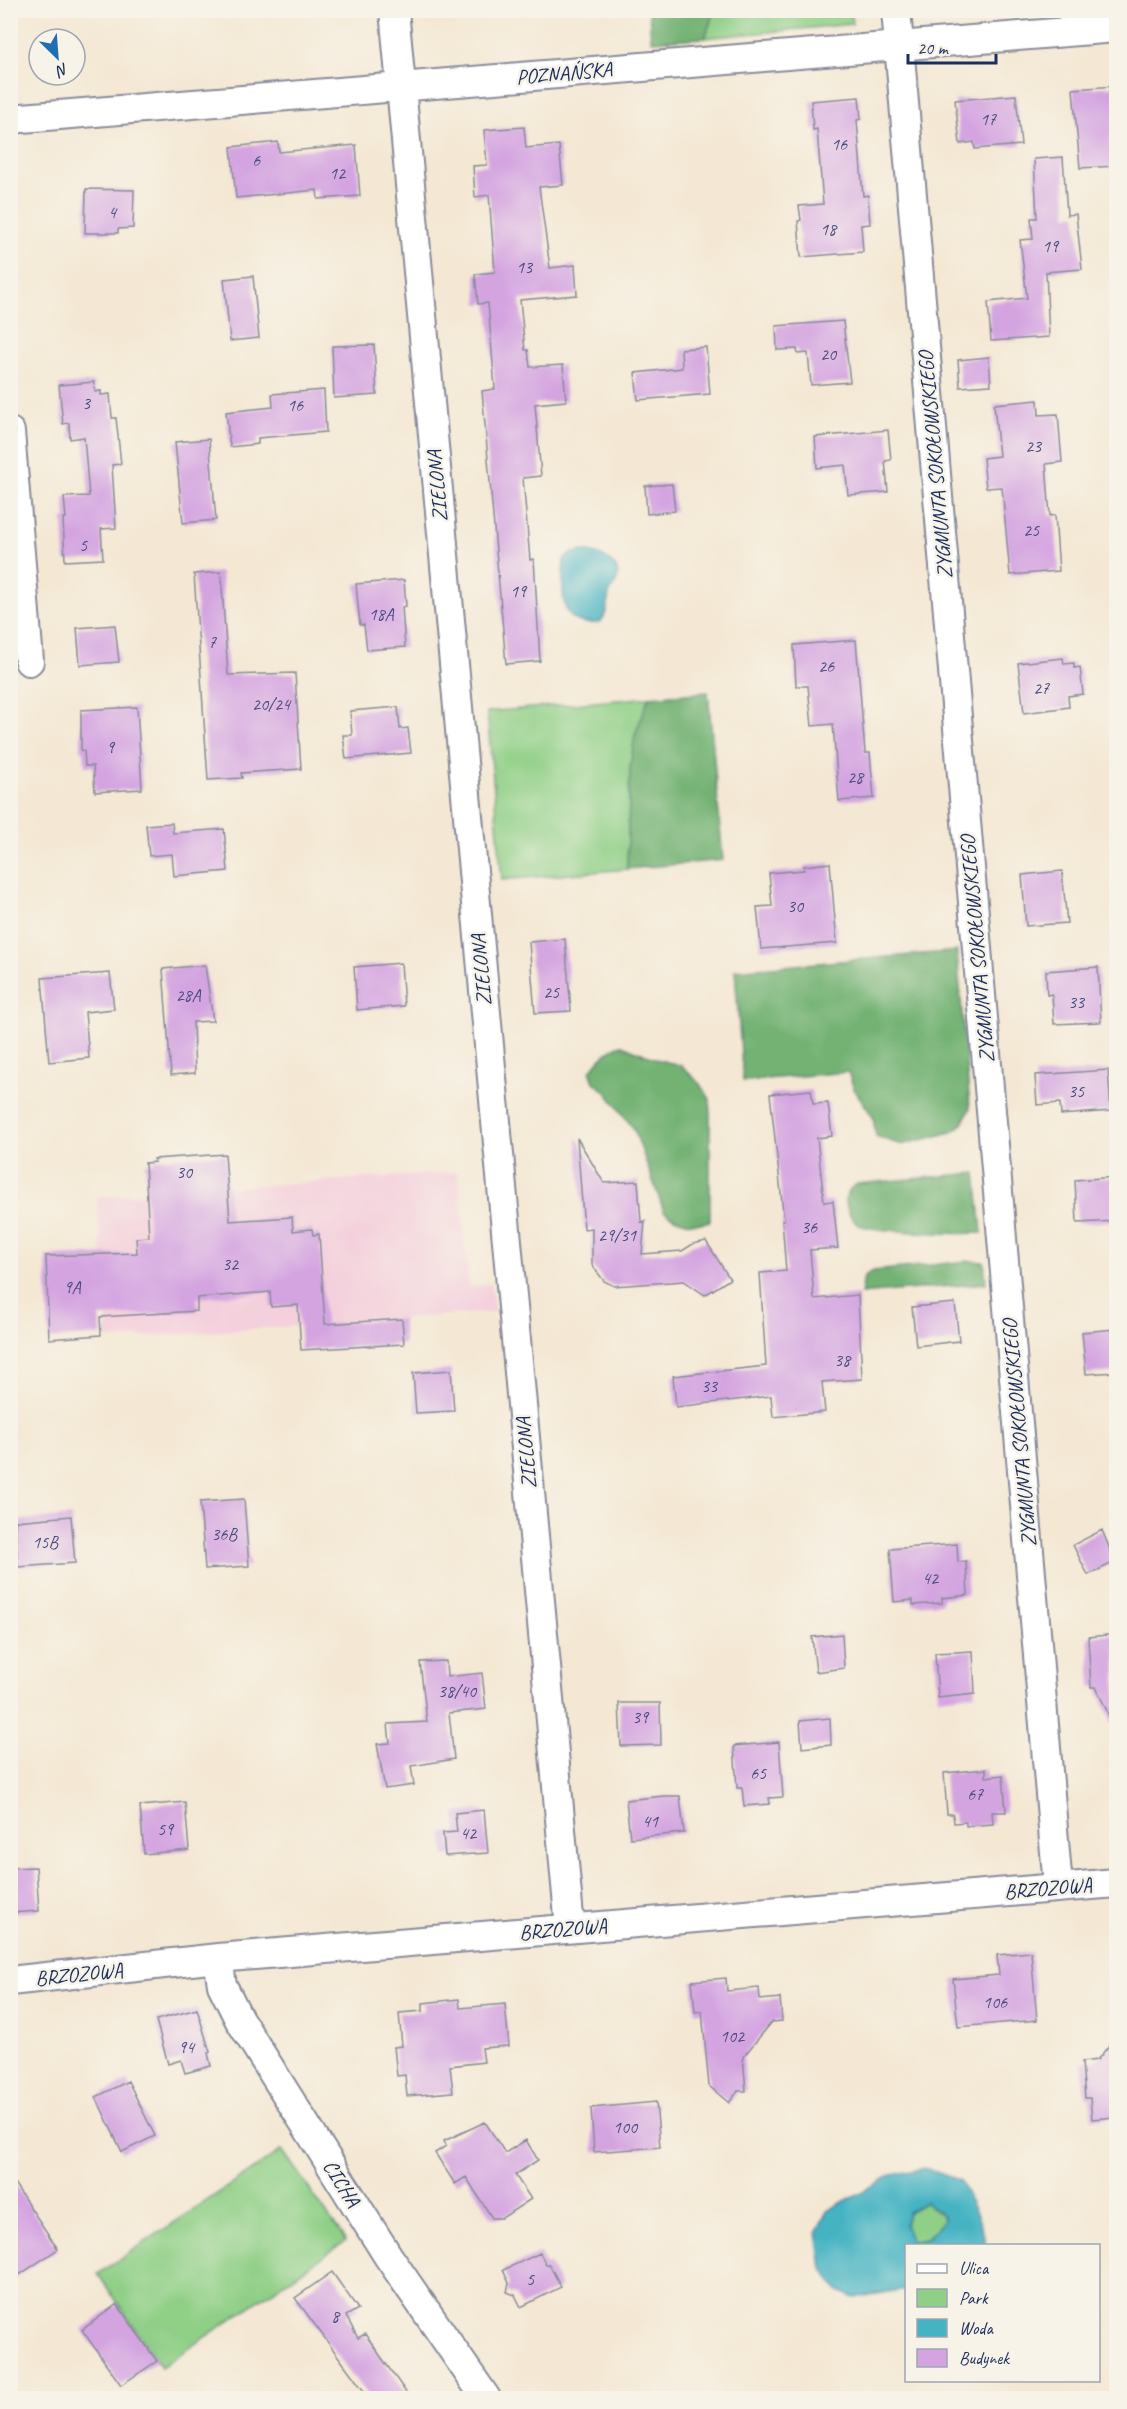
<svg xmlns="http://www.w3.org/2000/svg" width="1127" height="2409" viewBox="0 0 1127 2409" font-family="Caveat,sans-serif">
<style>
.built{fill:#f4cfdc}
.green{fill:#8fcf86;stroke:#557f72;stroke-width:1.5}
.forest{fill:#73b273;stroke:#477068;stroke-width:1.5}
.water{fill:#45b3c2;stroke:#307190;stroke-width:1.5;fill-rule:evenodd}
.building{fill:#d4a4e1}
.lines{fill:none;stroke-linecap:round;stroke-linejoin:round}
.minor-casing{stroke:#888c99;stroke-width:32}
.minor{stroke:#fff;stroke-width:28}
.labels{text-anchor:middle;stroke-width:5;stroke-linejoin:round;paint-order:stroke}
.number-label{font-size:18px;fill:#494c7f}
.street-label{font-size:21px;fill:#1b2f5e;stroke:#f7f3e8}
</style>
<rect width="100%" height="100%" fill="#f7f3e8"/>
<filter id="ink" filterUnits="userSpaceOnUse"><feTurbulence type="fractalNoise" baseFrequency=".0167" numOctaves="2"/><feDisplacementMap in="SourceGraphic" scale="12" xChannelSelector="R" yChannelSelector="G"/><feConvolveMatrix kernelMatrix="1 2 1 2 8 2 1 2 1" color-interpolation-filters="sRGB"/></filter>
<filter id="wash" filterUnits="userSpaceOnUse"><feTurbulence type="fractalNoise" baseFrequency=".008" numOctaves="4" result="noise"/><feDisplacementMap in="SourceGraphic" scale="24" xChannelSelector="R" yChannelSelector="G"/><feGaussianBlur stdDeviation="1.35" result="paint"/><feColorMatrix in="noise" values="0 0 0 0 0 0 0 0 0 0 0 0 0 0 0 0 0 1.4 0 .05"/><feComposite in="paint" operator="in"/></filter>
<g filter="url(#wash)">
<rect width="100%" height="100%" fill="#f4e8d4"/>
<path class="built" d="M 458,1172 L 469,1287 L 491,1284 L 494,1312 L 108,1339 L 97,1197 Z"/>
<path class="green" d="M 714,11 L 852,11 L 852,24 L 705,38 Z
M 649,697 L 635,735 L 630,768 L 627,869 L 502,880 L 487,712 Z
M 282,2150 L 346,2241 L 161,2367 L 98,2274 Z
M 926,2202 L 944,2219 L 927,2239 L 912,2241 L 905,2225 L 908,2212 Z"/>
<path class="forest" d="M 649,11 L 649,10 L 714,11 L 705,38 L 651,41 Z
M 708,692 L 723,860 L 627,869 L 630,768 L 635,735 L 649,697 Z
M 957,951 L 970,1108 L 962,1124 L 954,1131 L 937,1136 L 901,1145 L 876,1136 L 873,1117 L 854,1089 L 848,1072 L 743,1081 L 735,970 Z
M 622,1045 L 656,1059 L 682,1066 L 699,1083 L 710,1099 L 710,1221 C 694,1226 677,1222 664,1211 L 634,1129 L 606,1092 L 594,1082 L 590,1071 C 599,1060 607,1049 622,1045 Z
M 976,1173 L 982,1233 C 962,1234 870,1233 857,1224 C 849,1217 848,1209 845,1200 L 850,1189 L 857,1184 Z
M 969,1261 L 984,1262 L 986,1283 L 861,1294 L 864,1276 L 874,1271 Z"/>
<path class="water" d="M 582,551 C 596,551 625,563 616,582 C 614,587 610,589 609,594 C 607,606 608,611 601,622 C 556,631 562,589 564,559 L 571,554 Z
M 925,2168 L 961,2181 C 969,2203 984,2222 985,2245 L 906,2246 L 906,2289 L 854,2298 L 838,2291 L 822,2268 L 817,2231 L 827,2211 L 843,2202 L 892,2175 ZM 926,2202 L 938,2211 L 944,2219 L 927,2239 L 912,2241 L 905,2225 L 908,2212 Z"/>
<g id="blocks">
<path class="building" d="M 1116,86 L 1116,166 L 1080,168 L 1073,89 Z
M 1016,95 L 1021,145 L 975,149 L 974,142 L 960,144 L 955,100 Z
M 859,97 L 861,119 L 857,120 L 863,196 L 868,195 L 870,224 L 861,225 L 863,252 L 801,257 L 798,221 L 801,220 L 799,206 L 823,204 L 817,129 L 813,130 L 811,101 Z
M 524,127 L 526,148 L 559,145 L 563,185 L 539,187 L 550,268 L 575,265 L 577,295 L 520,300 L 525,350 L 528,350 L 530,367 L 563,365 L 566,401 L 535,404 L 541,476 L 523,478 L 530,560 L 534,559 L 540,661 L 506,664 L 482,391 L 495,389 L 488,303 L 478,304 L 475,274 L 495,272 L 489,195 L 475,197 L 473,166 L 487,165 L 484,130 Z
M 278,142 L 279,152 L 356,145 L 360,196 L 318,199 L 317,190 L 236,198 L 231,147 Z
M 1063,157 L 1067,215 L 1076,214 L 1082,269 L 1046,272 L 1049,337 L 991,341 L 988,302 L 1027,298 L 1020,240 L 1033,239 L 1031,218 L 1037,218 L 1034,159 Z
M 86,189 L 134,190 L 133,228 L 118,229 L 118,233 L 85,233 Z
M 253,276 L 259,338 L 230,341 L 224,279 Z
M 843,321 L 850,382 L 811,385 L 808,353 L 798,354 L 797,349 L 777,350 L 776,326 Z
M 374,345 L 377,395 L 334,398 L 332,346 Z
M 706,347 L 710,394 L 638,400 L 635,373 L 682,368 L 681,349 Z
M 989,357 L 991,385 L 960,387 L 958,360 Z
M 94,382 L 95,392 L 101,391 L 101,395 L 110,394 L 112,418 L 116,418 L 121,464 L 112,465 L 116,528 L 101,529 L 103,559 L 65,561 L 63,518 L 66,518 L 64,497 L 89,496 L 84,437 L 70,439 L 69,423 L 63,424 L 59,385 Z
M 324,390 L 326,432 L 258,438 L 258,444 L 230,447 L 226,412 L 273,407 L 272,394 Z
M 1038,400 L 1039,415 L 1058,414 L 1062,462 L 1046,464 L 1050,516 L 1055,515 L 1059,571 L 1010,575 L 1002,487 L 986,488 L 983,458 L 999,456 L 994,404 Z
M 888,430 L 891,460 L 885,461 L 888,492 L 848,495 L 845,465 L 817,468 L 815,437 Z
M 209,439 L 216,520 L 183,523 L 175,442 Z
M 672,484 L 675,511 L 647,514 L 645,486 Z
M 221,572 L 228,675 L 295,673 L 301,769 L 241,773 L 242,778 L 208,780 L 194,574 Z
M 404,580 L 406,606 L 402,607 L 405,647 L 367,650 L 364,625 L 360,625 L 356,584 Z
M 115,625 L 119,662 L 80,665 L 77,628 Z
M 856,640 L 865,753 L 870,753 L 874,798 L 839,801 L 833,724 L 812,726 L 808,686 L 796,686 L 794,645 Z
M 1063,658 L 1064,664 L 1074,663 L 1074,668 L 1080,667 L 1083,694 L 1068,696 L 1069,707 L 1024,713 L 1018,663 Z
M 137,707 L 142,789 L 95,792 L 93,766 L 85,766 L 84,751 L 81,751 L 81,710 Z
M 398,707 L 400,729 L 408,728 L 411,753 L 346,759 L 343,735 L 352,735 L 350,711 Z
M 172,823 L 173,833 L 224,829 L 228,871 L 174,876 L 172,854 L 149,856 L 146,825 Z
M 830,863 L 837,943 L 761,949 L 757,907 L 772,906 L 769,873 L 804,870 L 804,866 Z
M 1062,871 L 1067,923 L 1026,926 L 1022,875 Z
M 565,939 L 571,1011 L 535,1013 L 529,942 Z
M 401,963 L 404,1006 L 357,1010 L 354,967 Z
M 205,965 L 213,1021 L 193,1022 L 195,1073 L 171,1075 L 163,969 Z
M 1098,967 L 1101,1022 L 1054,1024 L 1052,994 L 1047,995 L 1046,971 Z
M 110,973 L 114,1009 L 85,1012 L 89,1058 L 49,1062 L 42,978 Z
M 1108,1070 L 1111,1111 L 1061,1115 L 1060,1103 L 1037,1105 L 1035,1075 Z
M 811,1090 L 813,1104 L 828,1103 L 832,1136 L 817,1138 L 824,1202 L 833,1201 L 838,1248 L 810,1250 L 814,1299 L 858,1295 L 862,1379 L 822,1382 L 825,1412 L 773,1417 L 771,1396 L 676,1407 L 673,1376 L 766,1366 L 760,1273 L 786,1271 L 782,1220 L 784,1220 L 770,1094 Z
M 577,1138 L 604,1183 L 638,1181 L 641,1222 L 645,1221 L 642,1254 L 682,1251 L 693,1244 L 706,1241 L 730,1279 L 705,1295 L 684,1281 L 614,1286 L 604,1281 L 592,1265 L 592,1228 L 584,1229 Z
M 225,1154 L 230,1221 L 292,1217 L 293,1231 L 312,1229 L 313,1235 L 319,1234 L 325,1324 L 402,1319 L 404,1344 L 301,1350 L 298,1305 L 271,1307 L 270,1292 L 197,1298 L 197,1311 L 100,1317 L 101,1335 L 49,1339 L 46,1256 L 137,1253 L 136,1238 L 149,1237 L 145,1163 L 155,1162 L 154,1159 Z
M 1116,1177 L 1116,1221 L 1077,1223 L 1075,1180 Z
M 955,1303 L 959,1341 L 916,1346 L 912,1307 Z
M 1116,1329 L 1116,1372 L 1086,1374 L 1082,1332 Z
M 451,1370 L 454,1411 L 416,1413 L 413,1373 Z
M 244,1499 L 249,1566 L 205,1569 L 200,1502 Z
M 71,1516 L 75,1563 L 18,1567 L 15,1521 Z
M 1102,1530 L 1115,1562 L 1088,1575 L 1073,1545 Z
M 957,1544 L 958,1562 L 966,1561 L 968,1595 L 942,1598 L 942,1603 L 913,1605 L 913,1600 L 894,1602 L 890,1549 Z
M 842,1634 L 844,1668 L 816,1672 L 812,1637 Z
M 1116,1634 L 1116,1731 L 1096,1687 L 1091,1687 L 1088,1637 Z
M 973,1651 L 975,1694 L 938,1698 L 935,1653 Z
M 446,1661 L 447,1677 L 482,1673 L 486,1709 L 449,1713 L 454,1759 L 411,1766 L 414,1785 L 385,1789 L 377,1744 L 390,1743 L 388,1724 L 427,1722 L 420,1662 Z
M 619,1703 L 660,1703 L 661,1745 L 621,1746 Z
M 830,1718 L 831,1745 L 802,1748 L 800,1721 Z
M 779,1742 L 783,1797 L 769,1798 L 770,1804 L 744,1806 L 742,1788 L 737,1788 L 734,1746 Z
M 986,1769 L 986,1777 L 1003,1775 L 1006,1812 L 992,1812 L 993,1824 L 966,1826 L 966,1822 L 954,1823 L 953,1814 L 947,1814 L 944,1773 Z
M 664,1796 L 680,1796 L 684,1833 L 630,1838 L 626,1800 Z
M 185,1802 L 189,1850 L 144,1854 L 140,1806 Z
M 484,1810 L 488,1853 L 445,1856 L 443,1833 L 457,1832 L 455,1813 Z
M 36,1867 L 39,1911 L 10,1913 L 10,1868 Z
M 1031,1952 L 1037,2020 L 958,2027 L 953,1979 L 999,1975 L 997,1955 Z
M 726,1978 L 727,1991 L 759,1988 L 760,2000 L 780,1998 L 782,2021 L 772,2022 L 743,2057 L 746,2091 L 738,2091 L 729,2103 L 709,2086 L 702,2011 L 695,2012 L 692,1981 Z
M 459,1999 L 460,2008 L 505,2004 L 509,2046 L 482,2048 L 484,2062 L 450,2066 L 453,2092 L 407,2096 L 405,2075 L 397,2076 L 394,2047 L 402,2046 L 399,2013 L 423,2011 L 423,2003 Z
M 197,2009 L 210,2052 L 208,2053 L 211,2066 L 185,2073 L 181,2060 L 168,2064 L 156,2020 Z
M 1116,2037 L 1116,2117 L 1092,2119 L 1090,2098 L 1085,2098 L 1082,2062 L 1097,2060 Z
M 128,2081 L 155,2136 L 122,2152 L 96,2097 Z
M 656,2102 L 660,2147 L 594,2152 L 591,2108 Z
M 485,2122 L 505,2153 L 526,2140 L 538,2160 L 515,2175 L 531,2199 L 502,2218 L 492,2218 L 466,2177 L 455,2184 L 435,2153 L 446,2146 L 444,2141 Z
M 10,2177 L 58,2249 L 10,2281 Z
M 540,2253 L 546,2265 L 549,2264 L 561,2287 L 521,2307 L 515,2295 L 507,2292 L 509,2283 L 503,2270 Z
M 332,2272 L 358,2309 L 346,2316 L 358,2338 L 365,2334 L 410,2398 L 369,2398 L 295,2298 Z
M 117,2304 L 157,2361 L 121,2385 L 82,2330 Z"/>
</g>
</g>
<g filter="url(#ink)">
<use href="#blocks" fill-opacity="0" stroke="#888c99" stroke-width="1.5"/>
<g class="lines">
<defs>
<path id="minor" d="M 394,10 L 570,1928
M 896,10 L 1058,1887
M 10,119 L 1116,28
M 10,432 L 29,661
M 218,1958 L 222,1985 L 239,2019 L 388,2256 L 486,2398
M 10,1981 L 218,1958 L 1116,1883"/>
</defs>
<use href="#minor" class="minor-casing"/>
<use href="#minor" class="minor"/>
</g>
</g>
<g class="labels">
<g class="number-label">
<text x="988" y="125">17</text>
<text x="839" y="150">16</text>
<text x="256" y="166">6</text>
<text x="337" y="179">12</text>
<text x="112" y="218">4</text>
<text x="828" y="235">18</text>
<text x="1050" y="252">19</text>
<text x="524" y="273">13</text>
<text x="828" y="360">20</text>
<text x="86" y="409">3</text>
<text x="295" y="411">16</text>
<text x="1033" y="452">23</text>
<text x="1031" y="536">25</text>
<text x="83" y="551">5</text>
<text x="518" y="597">19</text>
<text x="381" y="620">18A</text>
<text x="212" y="648">7</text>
<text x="826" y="672">26</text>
<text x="1041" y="694">27</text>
<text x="271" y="710">20/24</text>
<text x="110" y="753">9</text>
<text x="855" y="783">28</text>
<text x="795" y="912">30</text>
<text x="551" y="998">25</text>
<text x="188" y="1001">28A</text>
<text x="1076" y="1008">33</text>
<text x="1076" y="1097">35</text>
<text x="184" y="1178">30</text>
<text x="809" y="1233">36</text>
<text x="617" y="1241">29/31</text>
<text x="230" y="1270">32</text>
<text x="72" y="1293">9A</text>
<text x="842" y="1366">38</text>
<text x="709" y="1392">33</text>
<text x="224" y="1540">36B</text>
<text x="45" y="1548">15B</text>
<text x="930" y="1584">42</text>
<text x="457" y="1697">38/40</text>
<text x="640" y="1723">39</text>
<text x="758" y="1779">65</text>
<text x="975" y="1800">67</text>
<text x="650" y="1827">41</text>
<text x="165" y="1835">59</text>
<text x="468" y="1839">42</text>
<text x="995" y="2008">106</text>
<text x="732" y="2042">102</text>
<text x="186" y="2053">94</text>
<text x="625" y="2133">100</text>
<text x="530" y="2285">5</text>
<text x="335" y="2322">8</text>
</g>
<g class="street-label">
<text transform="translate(564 73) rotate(-5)" y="7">POZNAŃSKA</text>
<text transform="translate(935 465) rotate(-95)" y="7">ZYGMUNTA SOKOŁOWSKIEGO</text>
<text transform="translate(437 486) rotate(-95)" y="7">ZIELONA</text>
<text transform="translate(977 949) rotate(-95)" y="7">ZYGMUNTA SOKOŁOWSKIEGO</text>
<text transform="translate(481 970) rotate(-95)" y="7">ZIELONA</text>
<text transform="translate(1019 1433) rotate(-95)" y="7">ZYGMUNTA SOKOŁOWSKIEGO</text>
<text transform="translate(526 1453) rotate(-95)" y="7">ZIELONA</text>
<text transform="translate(1048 1888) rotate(-5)" y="7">BRZOZOWA</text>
<text transform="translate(563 1929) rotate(-5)" y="7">BRZOZOWA</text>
<text transform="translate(79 1974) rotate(-6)" y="7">BRZOZOWA</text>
<text transform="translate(342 2183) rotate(58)" y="7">CICHA</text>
</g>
</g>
<rect width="1127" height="2409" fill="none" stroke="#f7f3e8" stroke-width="36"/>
<rect x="905" y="2244" width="195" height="138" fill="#f7f3e8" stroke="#9fa5b1" stroke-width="1.5"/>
<rect x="917" y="2264" width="30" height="9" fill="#ffffff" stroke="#9fa5b1" stroke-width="1.5"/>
<text x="959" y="2274" font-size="18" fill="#1b2f5e">Ulica</text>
<rect x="917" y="2289" width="30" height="18" fill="#8fcf86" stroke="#9fa5b1" stroke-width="1.5"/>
<text x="959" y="2304" font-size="18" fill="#1b2f5e">Park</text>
<rect x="917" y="2319" width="30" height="18" fill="#45b3c2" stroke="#9fa5b1" stroke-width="1.5"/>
<text x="959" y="2334" font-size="18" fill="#1b2f5e">Woda</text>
<rect x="917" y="2349" width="30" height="18" fill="#d4a4e1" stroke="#9fa5b1" stroke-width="1.5"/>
<text x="959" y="2364" font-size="18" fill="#1b2f5e">Budynek</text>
<g transform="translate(57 57) rotate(155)"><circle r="28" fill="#f7f3e8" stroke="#9fa5b1" stroke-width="1.5"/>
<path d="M0-4.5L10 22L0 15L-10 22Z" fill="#1f6fb2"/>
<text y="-9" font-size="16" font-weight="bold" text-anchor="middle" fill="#1b2f5e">N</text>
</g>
<path d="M908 54v9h88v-9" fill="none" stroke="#1b2f5e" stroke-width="3"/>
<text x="917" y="54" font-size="18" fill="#1b2f5e" stroke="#f7f3e8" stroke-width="4.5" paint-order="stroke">20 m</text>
</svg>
